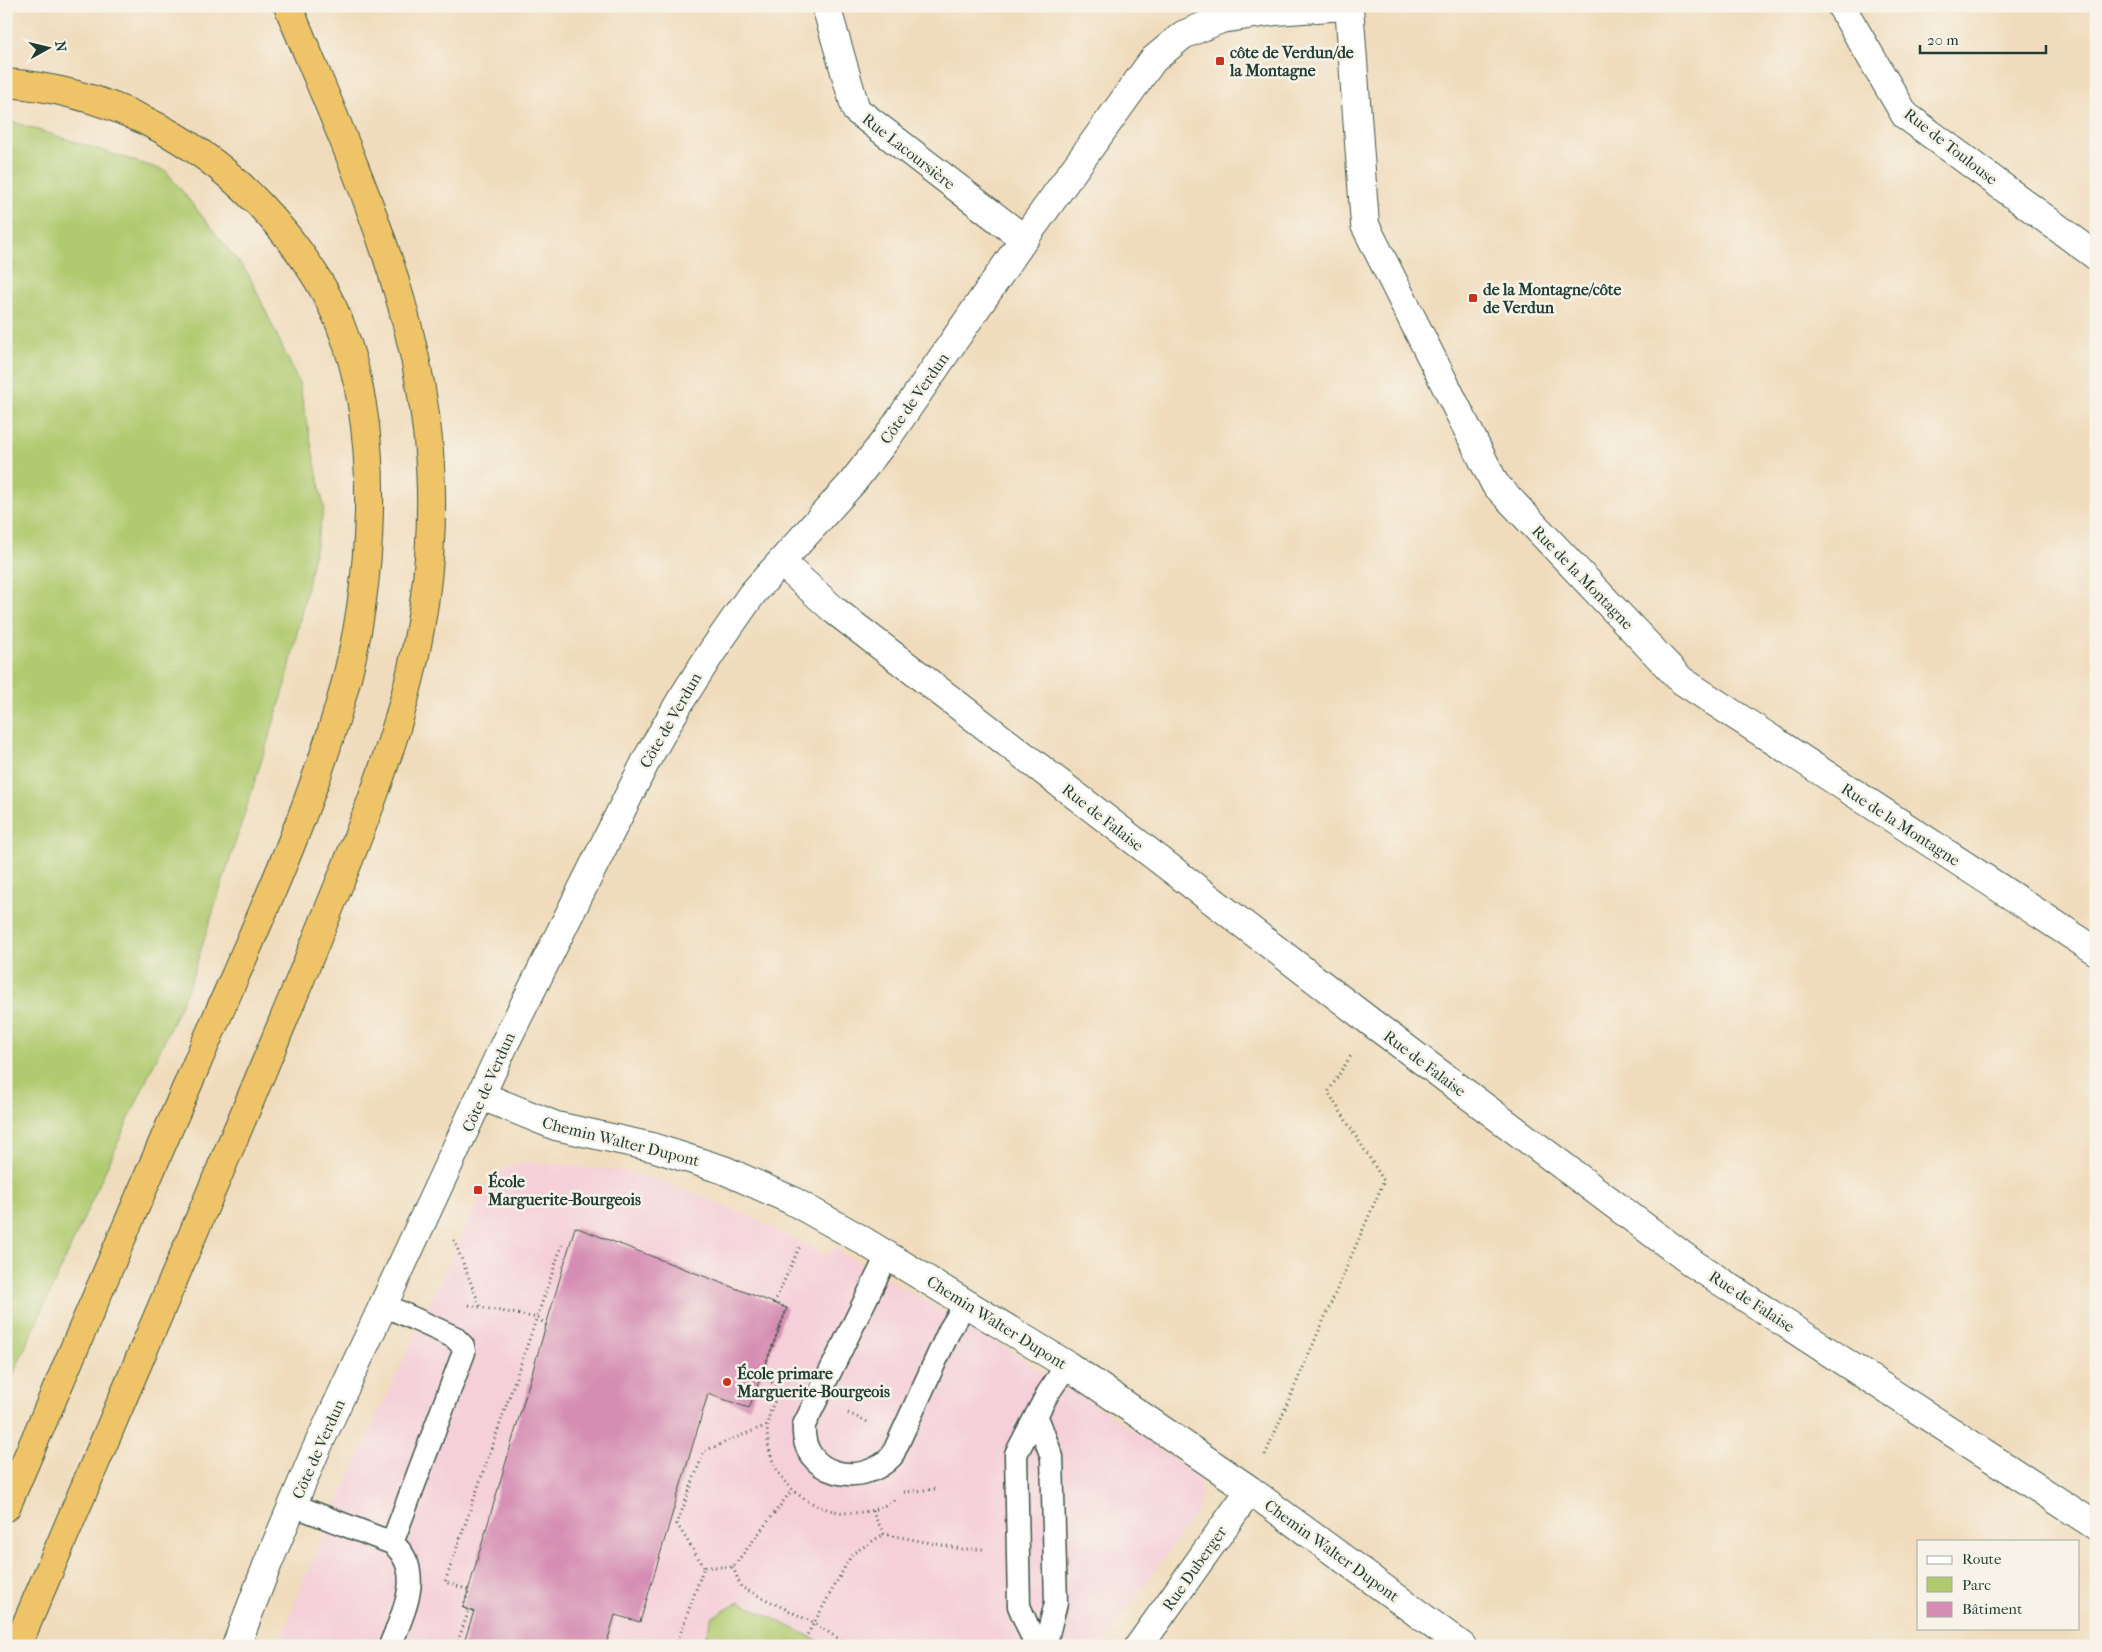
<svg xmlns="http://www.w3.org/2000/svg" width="2102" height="1652" viewBox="0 0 2102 1652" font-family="'IM FELL French Canon',serif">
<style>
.built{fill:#f5cfd9}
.green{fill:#b0ca70;stroke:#688452}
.building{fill:#d58db3}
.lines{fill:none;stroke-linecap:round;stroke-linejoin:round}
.lane-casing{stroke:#3e5548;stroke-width:25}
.street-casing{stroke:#3e5548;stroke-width:30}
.highway-casing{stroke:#3e5548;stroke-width:30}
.path{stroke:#3e5548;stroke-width:3;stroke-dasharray:1 4;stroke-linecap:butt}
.lane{stroke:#fff;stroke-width:22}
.street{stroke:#fff;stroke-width:28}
.highway{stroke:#efc469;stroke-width:28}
.poi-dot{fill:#c8321e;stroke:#f7f3e8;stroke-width:2}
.labels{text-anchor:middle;stroke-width:5;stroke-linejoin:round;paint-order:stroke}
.poi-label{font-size:16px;font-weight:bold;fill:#1f3d34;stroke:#f7f3e8;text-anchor:start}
.street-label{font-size:16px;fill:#1f3d34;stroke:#f7f3e8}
</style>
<rect width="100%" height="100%" fill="#f7f3e8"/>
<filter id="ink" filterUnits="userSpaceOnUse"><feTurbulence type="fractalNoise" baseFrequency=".02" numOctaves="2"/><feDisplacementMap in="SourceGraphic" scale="10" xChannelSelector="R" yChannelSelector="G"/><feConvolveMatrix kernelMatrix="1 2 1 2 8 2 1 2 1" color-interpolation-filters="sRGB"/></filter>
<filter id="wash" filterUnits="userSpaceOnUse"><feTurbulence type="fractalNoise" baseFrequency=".0096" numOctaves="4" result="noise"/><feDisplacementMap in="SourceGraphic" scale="20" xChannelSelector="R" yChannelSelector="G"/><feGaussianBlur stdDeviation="1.12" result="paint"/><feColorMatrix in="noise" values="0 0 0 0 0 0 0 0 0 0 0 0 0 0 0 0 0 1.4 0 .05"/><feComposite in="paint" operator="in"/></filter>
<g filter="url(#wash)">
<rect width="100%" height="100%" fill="#f0dcbc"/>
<path class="built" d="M 529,1162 L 624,1171 L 661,1180 L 751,1217 L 828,1256 L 834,1248 L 987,1336 L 1102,1409 L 1193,1472 L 1199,1481 L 1202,1494 L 1199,1508 L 1102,1646 L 279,1646 L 303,1582 L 362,1448 L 482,1193 L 499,1172 L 511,1165 Z"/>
<path class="green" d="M 10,121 L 166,171 L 249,275 L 299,383 L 324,508 L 286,684 L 190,984 L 6,1390 L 6,122 Z
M 740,1602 L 821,1642 L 820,1646 L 702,1646 L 712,1617 Z"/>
<g id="blocks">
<path class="building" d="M 575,1227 L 787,1308 L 749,1408 L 708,1394 L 640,1622 L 615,1615 L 607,1642 L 617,1646 L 463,1646 L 474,1611 L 463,1608 Z"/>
</g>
</g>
<g filter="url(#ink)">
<use href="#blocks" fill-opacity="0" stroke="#3e5548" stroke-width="1"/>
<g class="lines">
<defs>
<path id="lane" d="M 888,1254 L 804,1425 C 800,1476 862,1489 892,1456 L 950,1329 L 967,1302
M 384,1305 L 454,1337 L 463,1346 L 464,1352 L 392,1543
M 1037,1417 L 1052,1457 L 1056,1603 L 1045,1646
M 293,1505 L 392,1543 C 426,1571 403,1613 390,1646
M 1036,1646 L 1019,1606 L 1016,1454 L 1048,1393 L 1067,1365"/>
<path id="street" d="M 826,6 L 856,110 L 1024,239
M 1349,6 L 1365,225 L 1495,484 L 1681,680 L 2096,951
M 1841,6 L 1905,115 L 2096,256
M 781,562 L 834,610 L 1372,1023 L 1694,1264 L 2096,1526
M 482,1096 L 556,1126 L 652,1147 L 724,1170 L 791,1200 L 857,1237 L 1067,1365 L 1250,1490 L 1462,1646
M 236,1646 L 268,1563 L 315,1452 L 505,1043 L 647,759 L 681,700 L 711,653 L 752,594 L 852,483 L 887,438 L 1024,239 L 1153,60 L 1183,35 L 1221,19 L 1276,11 L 1344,6
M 1139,1646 L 1250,1490"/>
<path id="highway" d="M 6,83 C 103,90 194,135 260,205 C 293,240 322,279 340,324 C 384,434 373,588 341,700 C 306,824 248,944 197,1063 C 133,1211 69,1359 6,1507
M 17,1646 C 95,1463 173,1281 251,1098 C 278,1033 305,969 331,904 C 388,765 434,643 431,490 C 428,319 352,162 288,6"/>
</defs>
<use href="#lane" class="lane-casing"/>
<use href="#street" class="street-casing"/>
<use href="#highway" class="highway-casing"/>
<path class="path" d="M 454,1240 L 480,1306
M 469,1305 L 538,1318 L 546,1325
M 781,1388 C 776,1399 769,1410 768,1423 C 759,1492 843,1538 897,1498
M 781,1388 L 761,1376 L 787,1308 L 774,1303 L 800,1246
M 848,1413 L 870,1423
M 1265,1455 L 1384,1181 L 1328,1092 L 1352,1054
M 904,1492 L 935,1489
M 872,1511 L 884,1534 L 962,1549 L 985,1549
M 704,1567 L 677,1524 L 704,1451 L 767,1425
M 733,1567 L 741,1587 L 814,1623 L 807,1635
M 456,1646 L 469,1610 L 463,1608 L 469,1590 L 445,1582 L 562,1245
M 676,1646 L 704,1567 L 733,1567 L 792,1490
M 850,1646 L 814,1623 L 852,1554 L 884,1534"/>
<use href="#lane" class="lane"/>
<use href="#street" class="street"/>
<use href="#highway" class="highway"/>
</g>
</g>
<g class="poi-dot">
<rect x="1215" y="56" width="10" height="10" rx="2.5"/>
<rect x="1468" y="293" width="10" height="10" rx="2.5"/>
<rect x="473" y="1185" width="10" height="10" rx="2.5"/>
<circle cx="727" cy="1382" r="5"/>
</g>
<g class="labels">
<g class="poi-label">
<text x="1230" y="58">côte de Verdun/de<tspan x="1230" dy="18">la Montagne</tspan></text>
<text x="1483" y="295">de la Montagne/côte<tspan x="1483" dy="18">de Verdun</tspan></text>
<text x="488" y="1187">École<tspan x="488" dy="18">Marguerite-Bourgeois</tspan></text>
<text x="737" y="1379">École primare<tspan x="737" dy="18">Marguerite-Bourgeois</tspan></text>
</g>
<g class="street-label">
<text transform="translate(1951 146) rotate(38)" y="6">Rue de Toulouse</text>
<text transform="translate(909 151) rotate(38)" y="6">Rue Lacoursière</text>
<text transform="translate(914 398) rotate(-55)" y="6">Côte de Verdun</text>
<text transform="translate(1583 577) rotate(46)" y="6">Rue de la Montagne</text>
<text transform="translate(670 720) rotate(-60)" y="6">Côte de Verdun</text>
<text transform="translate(1103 817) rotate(38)" y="6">Rue de Falaise</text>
<text transform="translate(1901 824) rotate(33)" y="6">Rue de la Montagne</text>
<text transform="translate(1425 1063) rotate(37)" y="6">Rue de Falaise</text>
<text transform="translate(488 1082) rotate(-66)" y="6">Côte de Verdun</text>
<text transform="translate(621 1141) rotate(14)" y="6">Chemin Walter Dupont</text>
<text transform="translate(1752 1301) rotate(33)" y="6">Rue de Falaise</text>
<text transform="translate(997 1322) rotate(32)" y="6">Chemin Walter Dupont</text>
<text transform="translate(318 1449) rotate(-66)" y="6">Côte de Verdun</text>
<text transform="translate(1332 1550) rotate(36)" y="6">Chemin Walter Dupont</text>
<text transform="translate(1194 1568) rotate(-55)" y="6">Rue Duberger</text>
</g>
</g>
<rect width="2102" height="1652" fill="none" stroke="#f7f3e8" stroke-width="25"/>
<rect x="1917" y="1540" width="162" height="90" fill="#f7f3e8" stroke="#a1aaa0"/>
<rect x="1927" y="1556" width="25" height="8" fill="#ffffff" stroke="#a1aaa0"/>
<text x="1962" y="1564" font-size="15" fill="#1f3d34">Route</text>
<rect x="1927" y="1577" width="25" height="15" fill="#b0ca70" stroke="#a1aaa0"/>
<text x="1962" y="1590" font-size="15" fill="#1f3d34">Parc</text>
<rect x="1927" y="1602" width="25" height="15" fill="#d58db3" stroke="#a1aaa0"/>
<text x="1962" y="1614" font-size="15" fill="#1f3d34">Bâtiment</text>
<g transform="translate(48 48) rotate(82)" stroke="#f7f3e8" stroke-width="4" paint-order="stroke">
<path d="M0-4L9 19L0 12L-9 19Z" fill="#1f3d34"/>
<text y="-8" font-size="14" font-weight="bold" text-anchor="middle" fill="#1f3d34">N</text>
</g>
<path d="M1920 45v8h126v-8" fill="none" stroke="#1f3d34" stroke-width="2.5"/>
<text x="1927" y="45" font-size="15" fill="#1f3d34" stroke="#f7f3e8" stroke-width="4" paint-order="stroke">20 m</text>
</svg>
